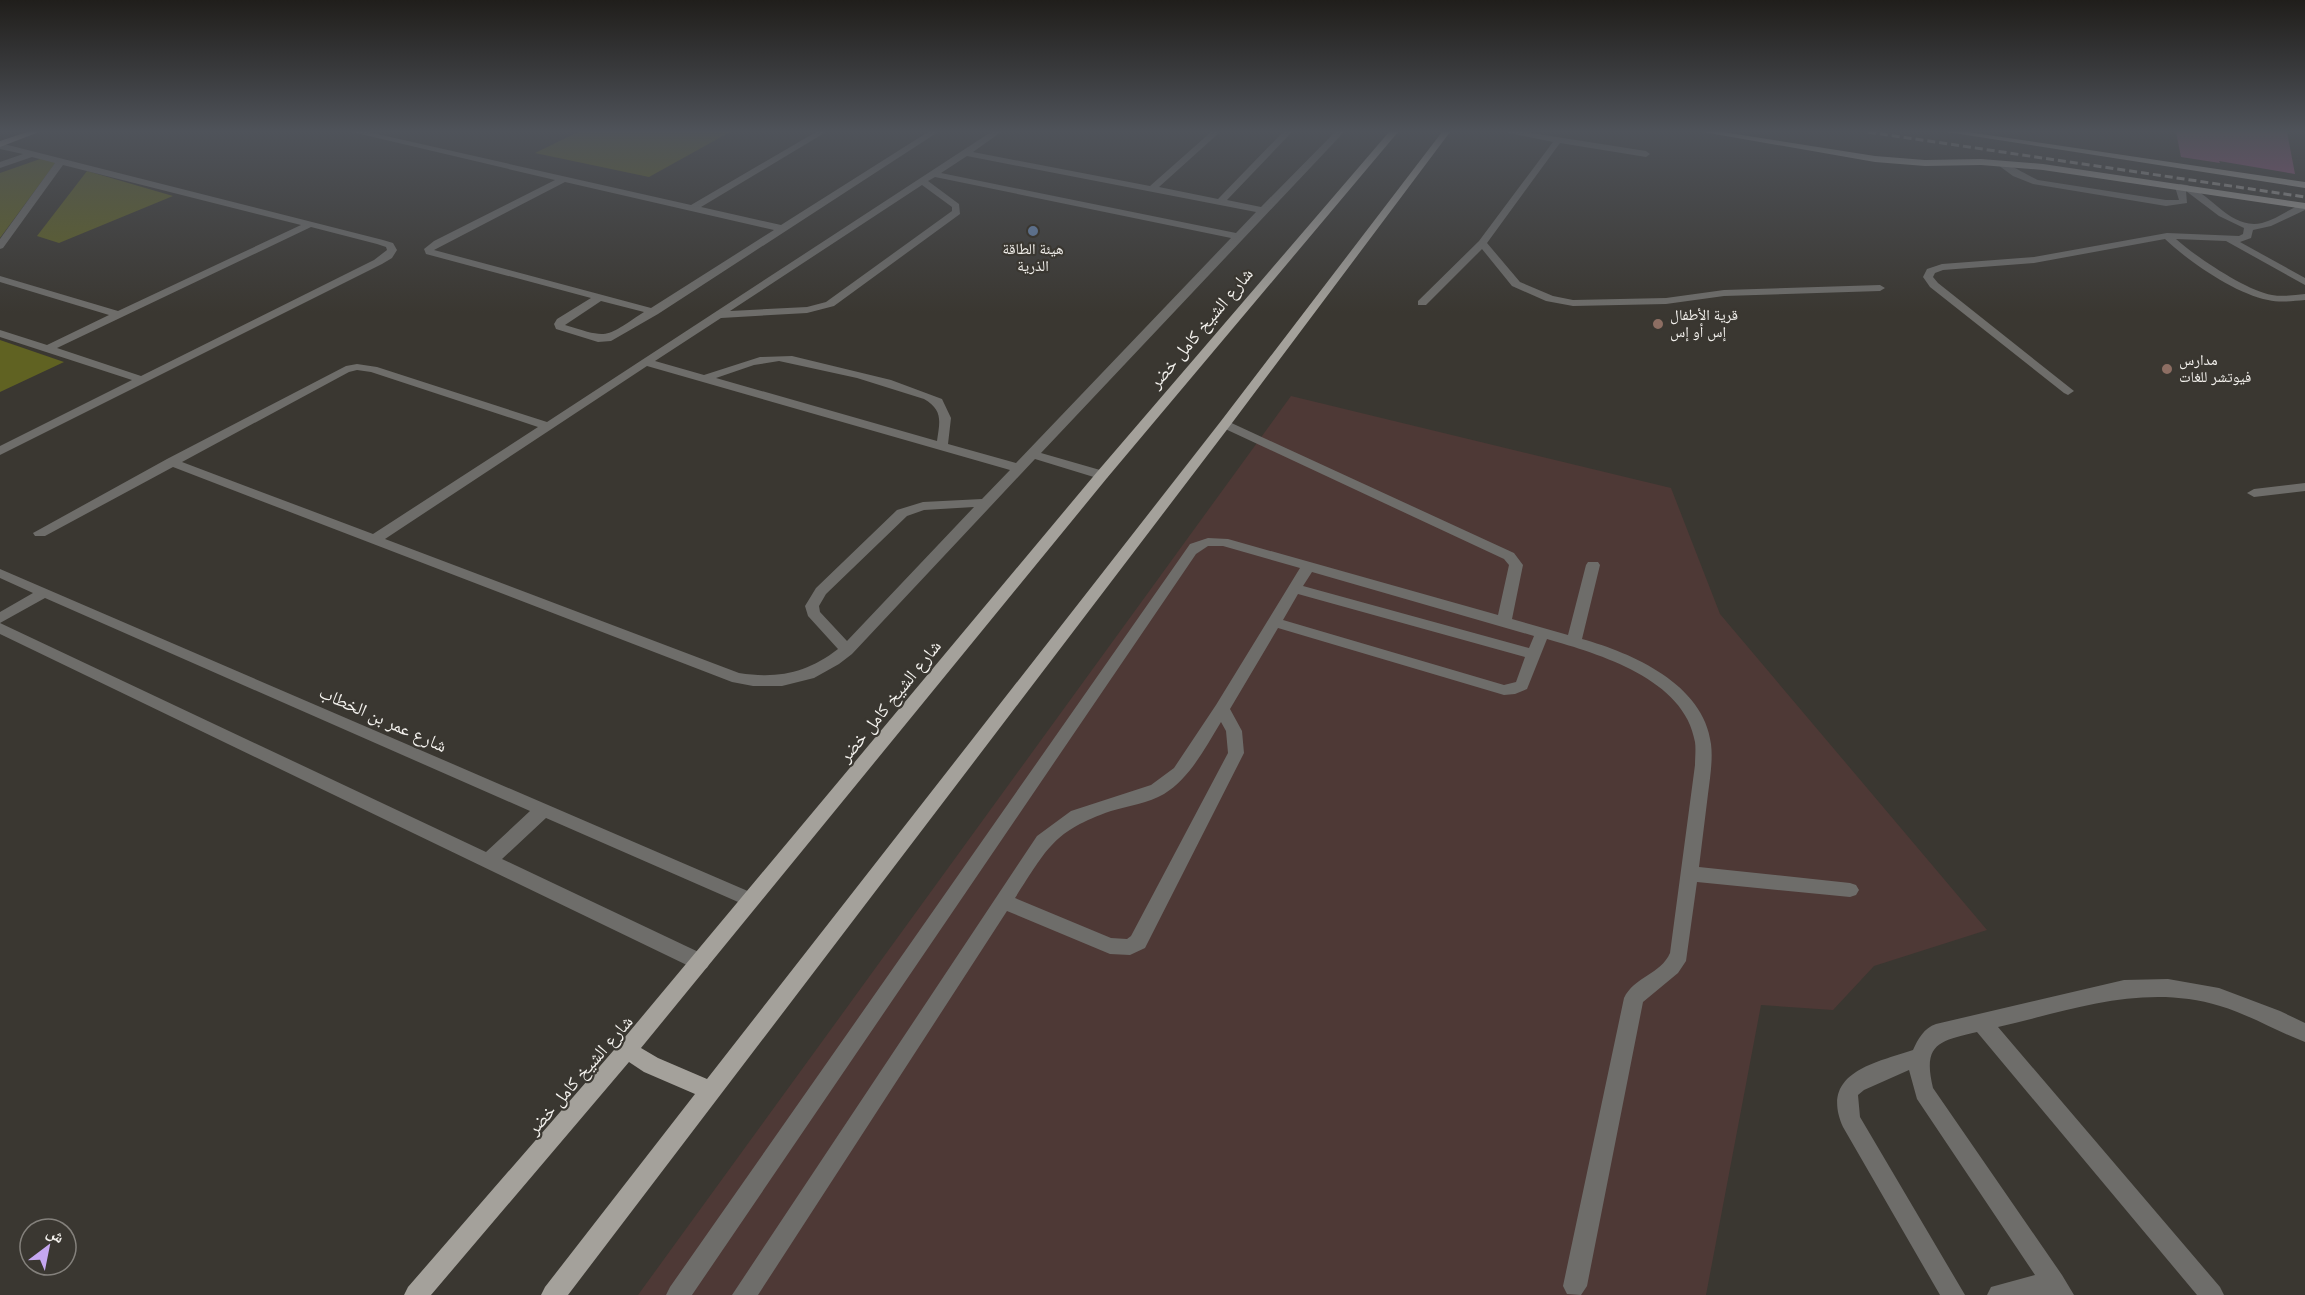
<svg xmlns="http://www.w3.org/2000/svg" width="2305" height="1295" viewBox="0 0 2305 1295" font-family="Montserrat,'Noto Naskh Arabic',sans-serif">
<style>
.industrial{fill:#4e3936}
.green{fill:#606222}
.building{fill:#954e7d}
.lines{fill:none;stroke-linecap:round;stroke-linejoin:round}
.minor{fill:#6e6d6a;fill-rule:evenodd}
.major{fill:#a4a19b;fill-rule:evenodd}
.rail{stroke:#a29f9a;stroke-width:3;stroke-dasharray:8 4;stroke-linecap:butt}
.service-dot{fill:#5c6f8a;stroke:#3a3731;stroke-width:2}
.education-dot{fill:#8d6e63;stroke:#3a3731;stroke-width:2}
.labels{text-anchor:middle;stroke-width:4.5;stroke-linejoin:round;paint-order:stroke}
.far-poi-label{font-size:15px;fill:#f3f1ed;stroke:#3a3731;text-anchor:start}
.street-label{font-size:18px;fill:#f3f1ed;stroke:#3a3731}
</style>
<rect width="100%" height="100%" fill="#3a3731"/>
<path class="industrial" d="M 1291,396 L 1671,488 L 1720,614 L 1987,930 L 1874,966 L 1833,1010 L 1761,1005 L 1706,1295 L 638,1295 Z"/>
<path class="green" d="M 578,132 L 730,132 L 649,177 L 535,153 Z
M 40,159 L 56,162 L 0,238 L 0,173 Z
M 87,171 L 173,196 L 59,243 L 37,236 Z
M 0,340 L 64,362 L 0,392 Z"/>
<path class="building" d="M 2176,132 L 2287,132 L 2295,174 L 2219,161 L 2220,163 L 2181,157 Z"/>
<g class="lines">
<path class="minor" d="M 352,132 L 368,132 L 691,205 L 816,132 L 826,132 L 701,207 L 781,225 L 928,132 L 938,132 L 658,314 L 611,341 L 598,342 L 556,329 L 554,324 L 557,319 L 591,298 L 426,254 L 424,249 L 434,241 L 555,180 ZM 565,182 L 774,230 L 651,308 L 434,250 ZM 601,301 L 644,312 C 604,338 610,339 565,325 Z
M 991,132 L 1001,132 L 973,152 L 1150,186 L 1211,132 L 1220,132 L 1159,187 L 1218,199 L 1283,132 L 1292,132 L 1227,200 L 1261,207 L 1335,132 L 1344,132 L 1041,453 L 1107,472 L 1108,475 L 1107,478 L 1097,478 L 1035,459 L 852,654 L 839,664 L 814,678 L 782,686 L 753,686 L 732,682 L 173,467 L 45,536 L 35,536 L 33,533 L 167,459 L 346,366 L 357,364 L 377,367 L 547,422 ZM 967,156 L 1256,212 L 1236,233 L 941,173 ZM 935,177 L 1231,238 L 1016,463 L 948,444 L 951,418 L 942,399 L 891,380 L 792,356 L 760,357 L 704,375 L 655,361 L 721,318 L 807,313 L 834,306 L 960,214 L 959,204 L 928,181 ZM 922,185 L 952,207 L 952,211 L 826,302 L 807,307 L 730,311 ZM 779,361 L 857,378 L 924,399 C 943,410 940,421 937,441 L 716,378 L 754,365 ZM 647,366 L 1010,470 L 982,499 L 923,502 L 897,510 L 816,588 L 805,606 L 808,616 L 838,649 C 807,673 778,679 739,673 L 385,539 ZM 357,370 L 371,372 L 538,427 L 373,534 L 182,462 L 349,372 ZM 974,507 L 847,641 L 820,612 L 819,606 L 826,594 L 907,516 L 924,510 Z
M 1505,132 L 1525,132 L 1646,151 L 1650,154 L 1646,157 L 1560,143 L 1487,243 L 1520,282 L 1553,296 L 1573,300 L 1666,298 L 1724,290 L 1880,285 L 1885,288 L 1880,291 L 1724,296 L 1666,304 L 1573,306 L 1546,301 L 1512,286 L 1482,249 L 1426,305 L 1418,305 L 1418,301 L 1479,241 L 1553,142 Z
M 0,143 L 383,240 L 393,243 L 397,250 L 392,258 L 382,264 L 0,455 L 0,446 L 132,380 L 0,337 L 0,330 L 47,345 L 109,315 L 0,282 L 0,276 L 118,311 L 301,225 L 63,165 L 3,248 L 0,249 L 0,239 L 55,163 L 32,157 L 0,168 L 0,162 L 23,154 L 0,149 ZM 311,227 L 377,244 L 386,247 L 387,250 L 374,260 L 141,376 L 57,348 Z
M 1998,161 C 2004,161 2029,176 2038,180 L 2166,200 L 2179,200 L 2175,187 L 2180,184 L 2187,185 C 2212,195 2231,230 2262,223 C 2277,219 2290,208 2305,203 L 2305,210 L 2271,226 L 2253,230 L 2251,238 L 2240,242 L 2305,278 L 2305,285 L 2226,241 L 2176,239 C 2196,257 2247,291 2272,295 C 2283,297 2294,295 2305,294 L 2305,300 C 2293,301 2280,303 2268,300 C 2236,294 2189,262 2165,239 L 2034,263 L 1943,270 L 1935,273 L 1933,277 L 1938,283 L 2074,391 L 2068,395 L 2064,393 L 1930,287 L 1923,277 L 1927,269 L 1942,264 L 2034,257 L 2167,233 L 2239,236 L 2243,234 L 2244,228 L 2219,216 L 2186,191 L 2187,203 L 2166,206 L 2033,184 L 2013,176 L 1998,165 Z
M 1225,420 L 1514,553 L 1523,565 L 1512,619 L 1568,635 L 1586,565 L 1588,562 L 1598,562 L 1600,565 L 1582,639 C 1632,653 1704,684 1711,744 C 1713,760 1710,778 1708,794 C 1705,818 1702,843 1699,867 L 1850,883 L 1856,885 L 1859,890 L 1856,895 L 1850,897 L 1697,882 L 1686,961 L 1678,973 L 1643,1002 L 1587,1286 L 1581,1295 L 1567,1294 L 1563,1286 L 1624,998 C 1634,977 1661,974 1670,953 L 1695,765 C 1695,758 1696,749 1695,742 C 1685,679 1599,654 1547,639 L 1527,689 L 1515,694 L 1504,695 L 1278,628 L 1230,709 L 1242,731 L 1244,753 L 1145,948 L 1130,955 L 1110,954 L 1007,911 L 758,1295 L 732,1295 L 1037,836 L 1071,811 L 1151,785 L 1174,768 L 1216,705 L 1300,568 L 1223,546 L 1208,546 L 1196,554 L 692,1295 L 666,1295 L 670,1287 L 1190,544 L 1208,538 L 1228,539 L 1498,615 L 1509,565 L 1504,559 L 1221,427 L 1221,421 ZM 1312,572 L 1534,636 L 1529,648 L 1303,586 ZM 1298,594 L 1525,657 L 1516,682 L 1504,685 L 1283,620 ZM 1221,722 L 1226,731 L 1228,753 L 1131,936 L 1127,939 L 1111,938 L 1015,898 C 1047,849 1053,831 1111,811 C 1128,806 1149,803 1164,794 C 1190,778 1205,748 1221,722 Z
M 2305,483 L 2305,491 L 2254,497 L 2247,493 L 2254,489 Z
M 0,569 L 757,895 L 760,900 L 757,905 L 751,908 L 745,905 L 546,818 L 502,859 L 707,956 L 710,962 L 707,968 L 700,970 L 693,968 L 0,634 L 0,623 L 486,852 L 530,811 L 45,598 L 0,623 L 0,612 L 33,593 L 0,578 Z
M 2168,979 L 2219,988 L 2280,1011 L 2305,1023 L 2305,1042 C 2276,1031 2250,1015 2220,1006 C 2144,983 2072,1010 1998,1027 L 2220,1287 L 2224,1295 L 2197,1295 L 1977,1032 C 1940,1041 1922,1043 1933,1088 L 2062,1275 L 2074,1295 L 1987,1295 L 1991,1287 L 2035,1275 L 1917,1099 L 1909,1070 L 1864,1090 L 1858,1095 L 1860,1117 L 1965,1295 L 1940,1295 L 1843,1127 C 1819,1073 1874,1063 1913,1050 C 1918,1039 1924,1028 1936,1024 L 2124,980 Z"/>
<path class="major" d="M 27,132 L 39,132 L 0,147 L 0,141 Z
M 1389,132 L 1398,132 L 1107,478 L 641,1048 L 658,1058 L 707,1079 L 1221,421 L 1442,132 L 1450,132 L 1229,427 L 568,1295 L 541,1295 L 545,1287 L 695,1094 L 644,1072 L 629,1062 L 431,1295 L 404,1295 L 408,1287 L 620,1043 L 1097,472 Z
M 1703,132 L 1723,132 L 1875,156 L 1925,160 L 1981,159 L 2043,164 L 2305,203 L 2305,209 L 2043,170 L 1981,165 L 1925,166 L 1875,162 Z
M 1947,132 L 1968,132 L 2305,182 L 2305,188 Z"/>
<path class="rail" d="M 1868,132 L 2305,197"/>
</g>
<linearGradient id="sky" x2="0" y2="1"><stop stop-color="#201e1b"/><stop offset="0.42" stop-color="#4f535a"/><stop offset="1" stop-color="#4f535a" stop-opacity="0"/></linearGradient>
<rect width="2305" height="313" fill="url(#sky)"/>
<circle class="service-dot" cx="1033" cy="231" r="6"/>
<g class="education-dot">
<circle cx="1658" cy="324" r="6"/>
<circle cx="2167" cy="369" r="6"/>
</g>
<g class="labels">
<g class="far-poi-label">
<text x="1033" y="254" text-anchor="middle">هيئة الطاقة<tspan x="1033" dy="17">الذرية</tspan></text>
<text x="1670" y="320">قرية الأطفال<tspan x="1670" dy="17">إس أو إس</tspan></text>
<text x="2179" y="365">مدارس<tspan x="2179" dy="17">فيوتشر للغات</tspan></text>
</g>
<g class="street-label">
<text transform="translate(1201 328) rotate(-50)" y="6">شارع الشيخ كامل خضر</text>
<text transform="translate(890 701) rotate(-51)" y="6">شارع الشيخ كامل خضر</text>
<text transform="translate(383 719) rotate(24)" y="6">شارع عمر بن الخطاب</text>
<text transform="translate(580 1075) rotate(-49)" y="6">شارع الشيخ كامل خضر</text>
</g>
</g>
<g transform="translate(48 1247) rotate(32)"><circle r="28" fill="#3a3731" stroke="#84817c" stroke-width="1.5"/>
<path d="M0-4.5L10 22L0 15L-10 22Z" fill="#c5a7f1"/>
<text y="-9" font-size="16" font-weight="bold" text-anchor="middle" fill="#f3f1ed">ش</text>
</g>
</svg>
